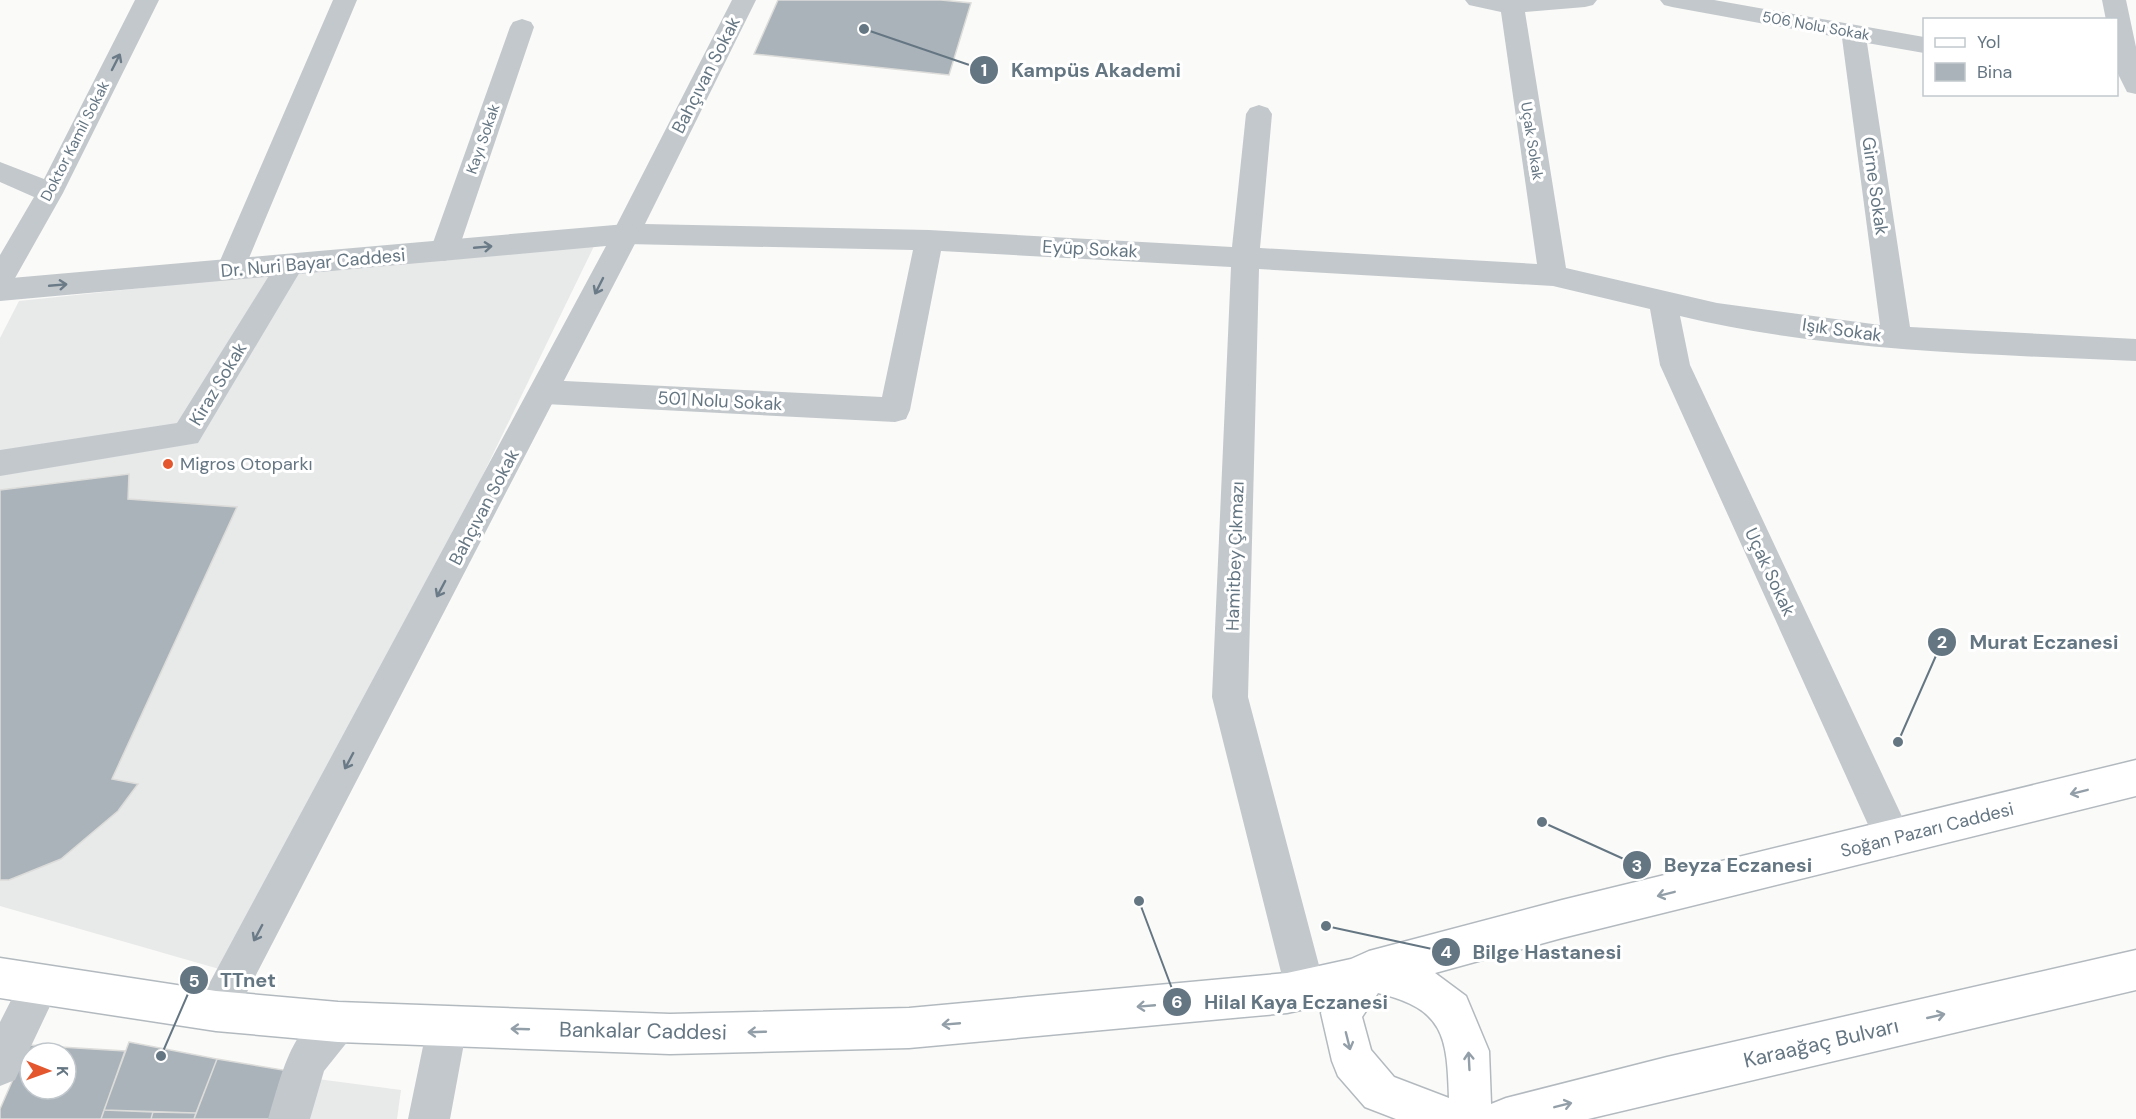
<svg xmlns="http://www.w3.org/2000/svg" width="2136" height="1119" viewBox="0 0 2136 1119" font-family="'DM Sans',sans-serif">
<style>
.built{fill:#e8e9e9}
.building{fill:#aab3b9;stroke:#dcdcda;stroke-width:1.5;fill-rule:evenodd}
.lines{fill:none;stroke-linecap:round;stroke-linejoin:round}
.secondary-casing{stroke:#b3babf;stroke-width:3}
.pedestrian{fill:#c3c8cc;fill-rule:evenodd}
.minor{fill:#c3c8cc;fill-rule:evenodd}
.tertiary{fill:#c3c8cc;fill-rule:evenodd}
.secondary{fill:#fff;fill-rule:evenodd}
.oneway{stroke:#6a7a87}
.oneway2{stroke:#939fa8}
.poi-dot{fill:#e4572e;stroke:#fff;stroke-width:2}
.labels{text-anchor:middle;stroke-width:6;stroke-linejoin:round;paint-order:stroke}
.far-street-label{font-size:15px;fill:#657683;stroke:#fff}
.street-label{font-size:18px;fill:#657683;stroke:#fff}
.poi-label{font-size:18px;fill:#657683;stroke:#fff;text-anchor:start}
.near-street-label{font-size:21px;fill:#657683;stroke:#fff}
.leader{fill:none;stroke:#657683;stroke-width:2}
.callout-dot{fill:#657683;stroke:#fff;stroke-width:2}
.mark-label{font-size:18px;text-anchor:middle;font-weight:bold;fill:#fff}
.callout-label{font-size:20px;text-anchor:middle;font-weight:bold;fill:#657683;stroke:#fff;stroke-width:6;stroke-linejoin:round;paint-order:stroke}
</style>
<rect width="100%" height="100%" fill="#fafaf8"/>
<path class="built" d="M 597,240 L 240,975 L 0,906 L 0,338 L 19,301 Z
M 310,1078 L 401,1090 L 397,1119 L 298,1119 Z"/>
<path class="building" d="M 778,0 L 941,0 L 971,3 L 949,75 L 754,54 Z
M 129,474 L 128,499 L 237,507 L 112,779 L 138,784 L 118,811 L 61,859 L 9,880 L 0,880 L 0,490 Z
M 129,1042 L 217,1059 L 196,1113 L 104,1110 Z
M 28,1045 L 125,1051 L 101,1119 L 0,1119 L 0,1109 ZM 30,1053 L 66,1053 L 66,1089 L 30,1089 Z
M 217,1059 L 289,1071 L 274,1119 L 194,1119 Z
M 104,1110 L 153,1112 L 151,1119 L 101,1119 Z
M 153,1112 L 196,1113 L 194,1119 L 151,1119 Z"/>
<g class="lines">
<defs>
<path id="secondary" d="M 2136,760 L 2136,796 L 1562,938 L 1435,973 L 1466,996 L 1489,1051 L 1491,1104 L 1506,1098 L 1667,1057 L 2136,950 L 2136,990 L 1588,1119 L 1396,1119 L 1365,1107 L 1338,1076 L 1332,1061 L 1321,1013 L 1324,1005 L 1287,1013 L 909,1048 L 670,1054 L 338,1042 L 216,1031 L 0,998 L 0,958 L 216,991 L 338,1002 L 670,1014 L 909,1008 L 1287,973 L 1351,959 L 1369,951 L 1562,900 ZM 1378,993 C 1445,1009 1447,1037 1449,1098 L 1394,1077 L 1371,1050 L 1362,1017 Z"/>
</defs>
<use href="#secondary" class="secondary-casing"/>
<path class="pedestrian" d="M 40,965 L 54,971 L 60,985 L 15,1080 L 0,1086 L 0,1022 L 26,971 Z
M 338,1002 L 352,1008 L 358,1022 L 352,1036 L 324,1071 L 310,1119 L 268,1119 C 281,1076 292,1021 338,1002 Z
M 447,1007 L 461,1013 L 467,1027 L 450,1119 L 408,1119 L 427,1027 L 433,1013 Z"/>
<path class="minor" d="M 135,0 L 159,0 L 63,193 L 10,287 L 0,291 L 0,255 L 34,197 L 0,182 L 0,162 L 44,179 Z
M 333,0 L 357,0 L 244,270 L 240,277 L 230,280 L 220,277 L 216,270 Z
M 732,0 L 756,0 L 645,224 L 929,230 L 1232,247 L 1246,114 L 1250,108 L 1259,105 L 1268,108 L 1272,114 L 1260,248 L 1537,264 L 1501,12 L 1469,5 L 1465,0 L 1597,0 L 1593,5 L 1585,7 L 1525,12 L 1566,268 L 1717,303 L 1880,325 L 1842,38 L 1672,7 L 1664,5 L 1660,0 L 1714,0 L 1924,37 L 1924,53 L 1867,43 L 1910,327 L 2136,339 L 2136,361 C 1984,354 1829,352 1680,316 L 1690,365 L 1906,825 L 1912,838 L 1906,851 L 1893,857 L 1880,851 L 1660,365 L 1650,309 L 1553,286 L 1259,269 L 1248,697 L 1325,988 L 1319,1002 L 1305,1008 L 1291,1002 L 1285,988 L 1212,697 L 1231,267 L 941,251 L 910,410 L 906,419 L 895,422 L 545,404 L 534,400 L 530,392 L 534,384 L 545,380 L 882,397 L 913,250 L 626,244 L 616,241 L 612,234 Z
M 2102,0 L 2126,0 L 2136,47 L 2136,94 L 2127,92 L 2116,70 L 2116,20 L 2106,20 Z
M 522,19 L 531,22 L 534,27 L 458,251 L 454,258 L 444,261 L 434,258 L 430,251 L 510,27 L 513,22 Z
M 290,255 L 300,258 L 304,265 L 198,443 L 0,476 L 0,450 L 177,423 L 280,258 Z"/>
<path class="tertiary" d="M 626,224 L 636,227 L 640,234 L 230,1025 L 216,1031 L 202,1025 L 196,1011 L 202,997 L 606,246 L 0,301 L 0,279 Z"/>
<use href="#secondary" class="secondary"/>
</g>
<defs><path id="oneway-shaft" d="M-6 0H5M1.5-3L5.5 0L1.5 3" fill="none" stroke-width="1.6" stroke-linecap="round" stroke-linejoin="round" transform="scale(1.5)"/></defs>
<g class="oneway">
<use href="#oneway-shaft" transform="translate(116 62) rotate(-63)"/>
<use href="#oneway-shaft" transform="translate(483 247) rotate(-5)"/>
<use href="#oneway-shaft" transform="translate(58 285) rotate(-5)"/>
<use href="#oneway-shaft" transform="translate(599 286) rotate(117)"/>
<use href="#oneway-shaft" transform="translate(441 589) rotate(118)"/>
<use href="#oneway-shaft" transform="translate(349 761) rotate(118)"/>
<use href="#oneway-shaft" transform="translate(258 933) rotate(118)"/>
</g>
<g class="oneway2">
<use href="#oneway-shaft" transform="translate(2079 792) rotate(166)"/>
<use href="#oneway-shaft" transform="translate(1666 894) rotate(166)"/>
<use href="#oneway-shaft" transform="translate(1146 1006) rotate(175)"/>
<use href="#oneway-shaft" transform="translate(1936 1016) rotate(-13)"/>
<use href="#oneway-shaft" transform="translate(951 1024) rotate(175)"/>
<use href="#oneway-shaft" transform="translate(520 1029) rotate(-178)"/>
<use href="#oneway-shaft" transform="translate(757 1032) rotate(178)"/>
<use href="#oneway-shaft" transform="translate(1348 1041) rotate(76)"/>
<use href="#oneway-shaft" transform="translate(1469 1061) rotate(-93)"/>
<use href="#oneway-shaft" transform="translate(1563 1105) rotate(-14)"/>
</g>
<circle class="poi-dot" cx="168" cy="464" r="6"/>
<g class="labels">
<g class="far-street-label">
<text transform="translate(1816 26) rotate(10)" y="5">506 Nolu Sokak</text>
<text transform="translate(483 139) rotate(-71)" y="5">Kayı Sokak</text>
<text transform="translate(75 141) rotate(-63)" y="5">Doktor Kamil Sokak</text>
<text transform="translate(1532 141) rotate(81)" y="5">Uçak Sokak</text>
</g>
<g class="street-label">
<text transform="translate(706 75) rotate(-63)" y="6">Bahçıvan Sokak</text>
<text transform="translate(1875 186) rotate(82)" y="6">Girne Sokak</text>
<text transform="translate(1090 249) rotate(3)" y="6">Eyüp Sokak</text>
<text transform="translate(313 263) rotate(-5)" y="6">Dr. Nuri Bayar Caddesi</text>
<text transform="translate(1842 330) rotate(8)" y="6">Işık Sokak</text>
<text transform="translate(218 384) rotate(-59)" y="6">Kiraz Sokak</text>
<text transform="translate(720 401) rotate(3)" y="6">501 Nolu Sokak</text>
<text transform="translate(484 507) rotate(-62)" y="6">Bahçıvan Sokak</text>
<text transform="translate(1235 556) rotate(-88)" y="6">Hamitbey Çıkmazı</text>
<text transform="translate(1770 572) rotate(65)" y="6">Uçak Sokak</text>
<text transform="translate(1927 830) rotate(-14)" y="6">Soğan Pazarı Caddesi</text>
</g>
<g class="poi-label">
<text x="180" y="470">Migros Otoparkı</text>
</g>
<g class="near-street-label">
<text transform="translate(643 1031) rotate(1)" y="7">Bankalar Caddesi</text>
<text transform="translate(1821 1043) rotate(-13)" y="7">Karaağaç Bulvarı</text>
</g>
</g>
<path class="leader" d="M864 29L984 70M1898 742L1942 642M1542 822L1637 865M1326 926L1446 952M161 1056L194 980M1139 901L1177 1002"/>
<g class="callout-dot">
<circle cx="864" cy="29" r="6"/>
<circle cx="1898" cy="742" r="6"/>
<circle cx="1542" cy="822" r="6"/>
<circle cx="1326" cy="926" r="6"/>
<circle cx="161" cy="1056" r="6"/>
<circle cx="1139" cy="901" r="6"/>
<circle cx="984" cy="70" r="15"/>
<circle cx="1942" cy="642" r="15"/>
<circle cx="1637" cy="865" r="15"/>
<circle cx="1446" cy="952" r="15"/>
<circle cx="194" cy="980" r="15"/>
<circle cx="1177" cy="1002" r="15"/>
</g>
<g class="mark-label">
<text x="984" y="76">1</text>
<text x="1942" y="648">2</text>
<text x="1637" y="872">3</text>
<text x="1446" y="958">4</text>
<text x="194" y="987">5</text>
<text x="1177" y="1008">6</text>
</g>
<g class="callout-label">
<text x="1096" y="77">Kampüs Akademi</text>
<text x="2044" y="649">Murat Eczanesi</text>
<text x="1738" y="872">Beyza Eczanesi</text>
<text x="1547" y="959">Bilge Hastanesi</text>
<text x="248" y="987">TTnet</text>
<text x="1296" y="1009">Hilal Kaya Eczanesi</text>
</g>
<rect x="1923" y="18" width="195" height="78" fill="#ffffff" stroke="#c1c8cd" stroke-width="1.5"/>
<rect x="1935" y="38" width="30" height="9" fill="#ffffff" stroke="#c1c8cd" stroke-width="1.5"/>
<text x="1977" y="48" font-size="18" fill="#657683">Yol</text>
<rect x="1935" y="63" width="30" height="18" fill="#aab3b9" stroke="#c1c8cd" stroke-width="1.5"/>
<text x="1977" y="78" font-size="18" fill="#657683">Bina</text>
<g transform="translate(48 1071) rotate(91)"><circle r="28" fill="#ffffff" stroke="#c1c8cd" stroke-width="1.5"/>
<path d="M0-4.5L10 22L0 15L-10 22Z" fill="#e4572e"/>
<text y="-9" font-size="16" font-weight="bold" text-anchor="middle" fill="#657683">K</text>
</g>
</svg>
